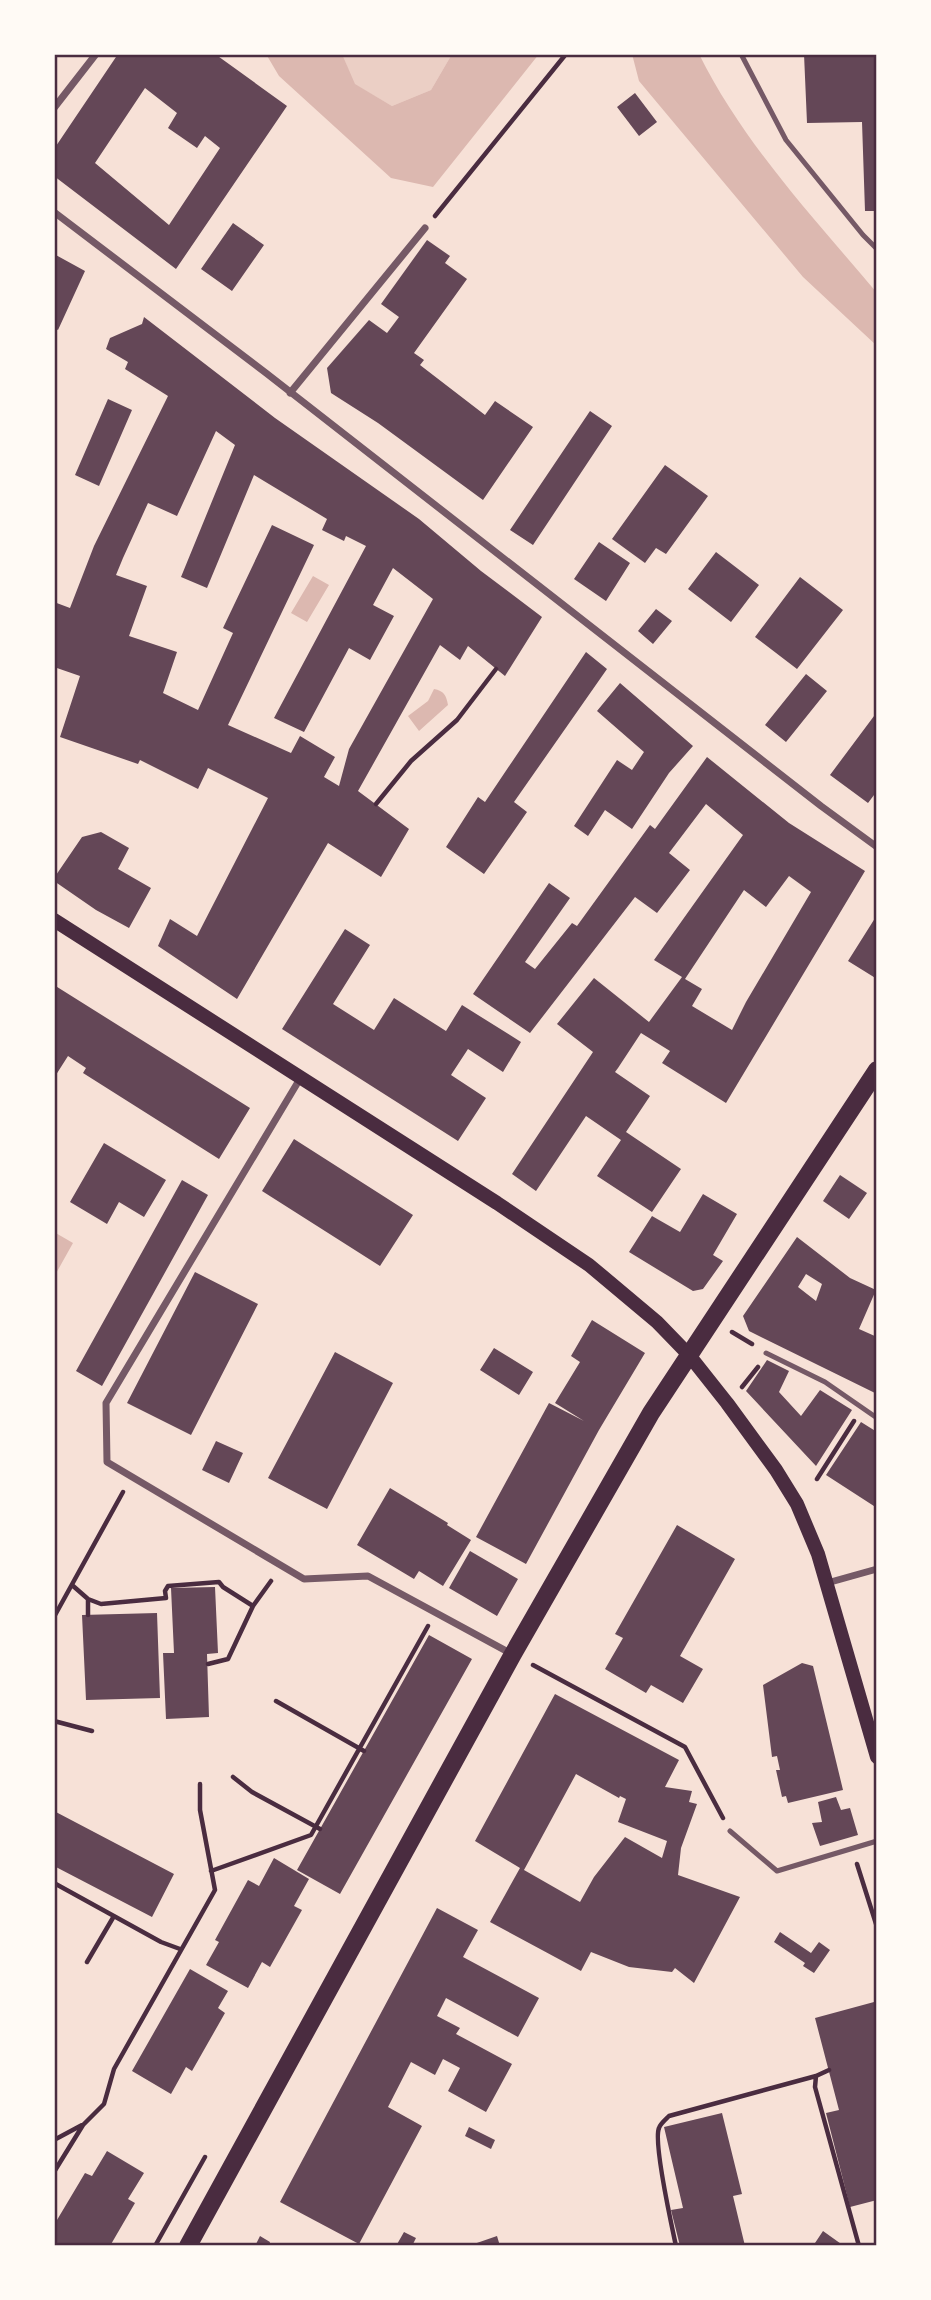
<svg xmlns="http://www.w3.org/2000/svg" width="931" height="2300" viewBox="0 0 931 2300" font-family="'Sofia Sans Condensed',sans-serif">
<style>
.green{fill:#ebcfc5}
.water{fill:#dcb8b0}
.building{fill:#644757;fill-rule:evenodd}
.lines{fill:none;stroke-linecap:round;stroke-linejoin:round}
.path{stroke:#4a2c40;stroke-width:4.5}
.service{stroke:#755966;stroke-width:5}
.minor{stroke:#755966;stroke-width:7}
.secondary{stroke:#4a2c40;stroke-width:14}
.primary{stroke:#4a2c40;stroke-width:18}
.neatline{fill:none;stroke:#4a2c40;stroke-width:2.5}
</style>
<rect width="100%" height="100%" fill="#f7e1d7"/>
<path class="green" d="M 342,54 L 452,54 L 431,90 L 392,106 L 354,84 Z"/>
<path class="water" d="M 266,54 L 342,54 L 355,84 L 392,106 L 431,90 L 452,54 L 539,54 L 433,187 L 391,178 L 279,76 Z
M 632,54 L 699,54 C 743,143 814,218 877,293 L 877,346 L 803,277 L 639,81 Z
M 313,576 L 329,585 L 307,622 L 291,613 Z
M 434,689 C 444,691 446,695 448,705 L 419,731 L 408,716 L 428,701 Z
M 54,1232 L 73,1243 L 54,1277 Z"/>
<path class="building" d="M 118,54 L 215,54 L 287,106 L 176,269 L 54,176 L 54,149 ZM 145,88 L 177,113 L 168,128 L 197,148 L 205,136 L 220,148 L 169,225 L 95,163 Z
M 804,54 L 877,54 L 877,211 L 865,211 L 862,122 L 807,123 Z
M 635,93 L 657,122 L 639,136 L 617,107 Z
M 233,223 L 264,245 L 232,291 L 201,269 Z
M 427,240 L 450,256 L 445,263 L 467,279 L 414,353 L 424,360 L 420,365 L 485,415 L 495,401 L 533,427 L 483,500 L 378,423 L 331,393 L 327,368 L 369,320 L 387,333 L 399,317 L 381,304 Z
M 54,254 L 85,271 L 58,330 L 54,328 Z
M 144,317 L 275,418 L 419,519 L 481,571 L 542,617 L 505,676 L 468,646 L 460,660 L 440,645 L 358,791 L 409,829 L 381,877 L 328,843 L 237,999 L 158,946 L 170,919 L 197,936 L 268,798 L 208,768 L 198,789 L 140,760 L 138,764 L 60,737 L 80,676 L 54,667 L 54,602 L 70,608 L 94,546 L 168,396 L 125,369 L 128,362 L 106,349 L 110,338 L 142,324 ZM 216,431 L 235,445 L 181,577 L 207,588 L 254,475 L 327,519 L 322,530 L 344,541 L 346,536 L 366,546 L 274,718 L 304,732 L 349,648 L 370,660 L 394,616 L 373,605 L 393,568 L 433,599 L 349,749 L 339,786 L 324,777 L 335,757 L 300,736 L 291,753 L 228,725 L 314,545 L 272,525 L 223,628 L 233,633 L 198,710 L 163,693 L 177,652 L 129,636 L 147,586 L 116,575 L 123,558 L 148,503 L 177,516 Z
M 108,399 L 132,410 L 99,486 L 75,475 Z
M 590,411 L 612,426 L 533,545 L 510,530 Z
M 665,465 L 708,496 L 666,554 L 656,548 L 645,563 L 612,539 Z
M 599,542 L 630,563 L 606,601 L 574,579 Z
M 716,552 L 759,585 L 731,622 L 688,589 Z
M 800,577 L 843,610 L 797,669 L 755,637 Z
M 656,609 L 672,621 L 653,644 L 638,631 Z
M 586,652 L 607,669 L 514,802 L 527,812 L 484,874 L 446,847 L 478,797 L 485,802 Z
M 806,674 L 827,691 L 786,742 L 765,725 Z
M 620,683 L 693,746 L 669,773 L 632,829 L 605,810 L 588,836 L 574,826 L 617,760 L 632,770 L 644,752 L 597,711 Z
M 877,712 L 877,791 L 868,803 L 830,775 Z
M 707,757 L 789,823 L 865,871 L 726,1103 L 662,1063 L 670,1051 L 641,1033 L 618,1068 L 615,1072 L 650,1096 L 626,1132 L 681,1169 L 652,1212 L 597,1176 L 621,1140 L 586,1116 L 536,1191 L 512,1174 L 593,1052 L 557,1024 L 594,978 L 649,1022 L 682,977 L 654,960 L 743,835 L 706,804 L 669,853 L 690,870 L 657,913 L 635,897 L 530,1033 L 473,994 L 549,883 L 570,898 L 525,962 L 535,969 L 572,923 L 577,926 L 650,825 L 655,829 ZM 789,876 L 811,892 L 746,1002 L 732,1030 L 692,1006 L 702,989 L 685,979 L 744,890 L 766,907 Z
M 101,832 L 129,848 L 118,869 L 151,888 L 129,928 L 96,910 L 54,881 L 54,878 L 82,837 Z
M 877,915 L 877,979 L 848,961 Z
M 345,929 L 370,945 L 333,1004 L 374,1030 L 394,998 L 446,1031 L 462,1005 L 521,1042 L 503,1072 L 468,1049 L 451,1075 L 486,1098 L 458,1141 L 282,1029 Z
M 54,985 L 250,1108 L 219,1159 L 83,1073 L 86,1068 L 68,1056 L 54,1078 Z
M 294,1139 L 413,1215 L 380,1266 L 262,1191 Z
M 104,1143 L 166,1180 L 144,1217 L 119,1202 L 107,1224 L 70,1202 Z
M 840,1175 L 867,1193 L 849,1219 L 823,1201 Z
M 182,1180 L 208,1195 L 102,1386 L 76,1371 Z
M 703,1194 L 737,1214 L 713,1255 L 723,1261 L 703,1289 L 693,1291 L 629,1252 L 652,1216 L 680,1232 Z
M 797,1237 L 850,1278 L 876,1290 L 859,1329 L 877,1337 L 877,1394 L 749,1331 L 743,1316 ZM 806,1274 L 822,1284 L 816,1301 L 798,1287 Z
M 195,1272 L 258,1304 L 191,1435 L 127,1403 Z
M 592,1320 L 645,1353 L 599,1430 L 526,1564 L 476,1537 L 549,1403 L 584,1421 L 555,1403 L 580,1362 L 571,1356 Z
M 494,1348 L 533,1372 L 519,1395 L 480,1370 Z
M 335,1352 L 393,1383 L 327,1509 L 268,1478 Z
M 767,1360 L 789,1371 L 779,1392 L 801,1416 L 820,1390 L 852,1410 L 816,1466 L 746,1391 Z
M 861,1422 L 877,1432 L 877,1508 L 826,1475 Z
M 216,1441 L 243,1453 L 229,1483 L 202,1470 Z
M 390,1488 L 448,1523 L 447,1525 L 471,1540 L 443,1586 L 419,1571 L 414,1579 L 357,1545 Z
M 677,1525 L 735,1559 L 680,1656 L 703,1669 L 683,1703 L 651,1685 L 646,1693 L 605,1669 L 623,1638 L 615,1634 Z
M 470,1551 L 518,1579 L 497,1616 L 449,1588 Z
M 215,1587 L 218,1653 L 207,1654 L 209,1717 L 166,1719 L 163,1653 L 174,1653 L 171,1588 Z
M 157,1613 L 160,1698 L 86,1700 L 82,1615 Z
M 429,1635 L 472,1659 L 340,1894 L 297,1870 Z
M 802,1663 L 813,1666 L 843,1790 L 788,1803 L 786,1796 L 782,1797 L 776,1770 L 780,1770 L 777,1756 L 772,1757 L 763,1685 Z
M 555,1694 L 679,1760 L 665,1787 L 692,1791 L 689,1802 L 697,1804 L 681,1848 L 678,1875 L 740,1897 L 694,1983 L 675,1968 L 672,1972 L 629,1967 L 591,1952 L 581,1971 L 490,1922 L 520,1868 L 475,1841 ZM 576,1774 L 619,1798 L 620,1796 L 626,1799 L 618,1822 L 667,1841 L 662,1858 L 625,1837 L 594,1877 L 580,1902 L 524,1870 Z
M 836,1797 L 841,1810 L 850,1808 L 858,1835 L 820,1846 L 812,1823 L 822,1822 L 818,1802 Z
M 54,1811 L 174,1874 L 152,1917 L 54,1866 Z
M 274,1858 L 309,1879 L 294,1906 L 302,1910 L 270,1967 L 262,1962 L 248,1988 L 206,1965 L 219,1942 L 215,1940 L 248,1880 L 259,1886 Z
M 437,1908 L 478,1930 L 463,1957 L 539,1998 L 518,2037 L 446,1998 L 437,2016 L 460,2028 L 456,2034 L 512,2064 L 486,2112 L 448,2091 L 460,2068 L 443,2059 L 435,2075 L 411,2062 L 388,2107 L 422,2126 L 359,2244 L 280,2202 Z
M 780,1932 L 811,1953 L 819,1942 L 830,1950 L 814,1973 L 803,1966 L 805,1963 L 774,1942 Z
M 190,1969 L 228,1991 L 218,2008 L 225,2013 L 192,2071 L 186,2067 L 171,2094 L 132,2071 Z
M 874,2002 L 877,2014 L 877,2200 L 850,2207 L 826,2113 L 839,2110 L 815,2018 Z
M 722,2113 L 742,2194 L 733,2196 L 745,2246 L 680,2246 L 671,2210 L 683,2208 L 664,2127 Z
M 469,2127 L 495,2140 L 491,2149 L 465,2136 Z
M 107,2151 L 144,2173 L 128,2199 L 135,2203 L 110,2246 L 54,2246 L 57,2235 L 54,2234 L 54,2225 L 85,2173 L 92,2176 Z
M 823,2231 L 844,2246 L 813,2246 Z
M 404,2232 L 416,2238 L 412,2246 L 396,2246 Z
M 260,2236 L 270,2242 L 269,2246 L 255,2246 Z
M 497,2236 L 500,2246 L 471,2246 L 471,2245 Z"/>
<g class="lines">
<path class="path" d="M 435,216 L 566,54
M 376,804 L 411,761 L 457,720 L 496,669
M 732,1332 L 752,1344
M 742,1387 L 758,1367
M 817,1479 L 854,1421
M 72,1585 L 88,1599 L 88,1615
M 88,1599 L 101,1604 L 166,1598 L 165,1591 L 168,1586 L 219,1582 L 223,1587 L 253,1606 L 271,1581
M 54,1617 L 123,1492
M 208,1664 L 228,1659 L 253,1606
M 533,1665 L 685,1747 L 723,1818
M 276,1701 L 364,1751
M 54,1721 L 92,1731
M 233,1777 L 252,1792 L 320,1829
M 857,1864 L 877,1927
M 211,1871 L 311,1835 L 428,1626
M 54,1883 L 161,1942 L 180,1949
M 87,1962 L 114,1916
M 829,2070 L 816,2076 L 815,2087 L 859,2246
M 54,2140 L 82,2125
M 54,2172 L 83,2125 L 104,2104 L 114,2069 L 215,1890 L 200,1810 L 200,1784
M 155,2246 L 205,2157
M 676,2246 C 672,2227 653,2142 659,2128 C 660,2124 666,2119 669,2116 L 816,2076"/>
<path class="service" d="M 741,54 L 786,140 L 863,235 L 877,249
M 766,1353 L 825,1382 L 877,1418
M 730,1831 L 777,1871 L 877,1841"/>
<path class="minor" d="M 54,108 L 96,54
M 54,212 L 266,373 L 821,806 L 877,847
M 290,393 L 425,228
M 301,1077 L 106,1403 L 107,1462 L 304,1579 L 368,1576 L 512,1654
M 827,1583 L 877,1569"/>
<path class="secondary" d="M 54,920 L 497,1203 L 589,1265 L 657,1322 L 689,1355 L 727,1403 L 776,1470 L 797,1504 L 818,1554 L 877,1757"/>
<path class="primary" d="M 188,2246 L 513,1654 L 651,1413 L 877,1070"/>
</g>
<rect width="931" height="2300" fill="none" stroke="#fffaf5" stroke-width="112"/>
<rect x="56" y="56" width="819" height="2188" class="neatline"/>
</svg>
